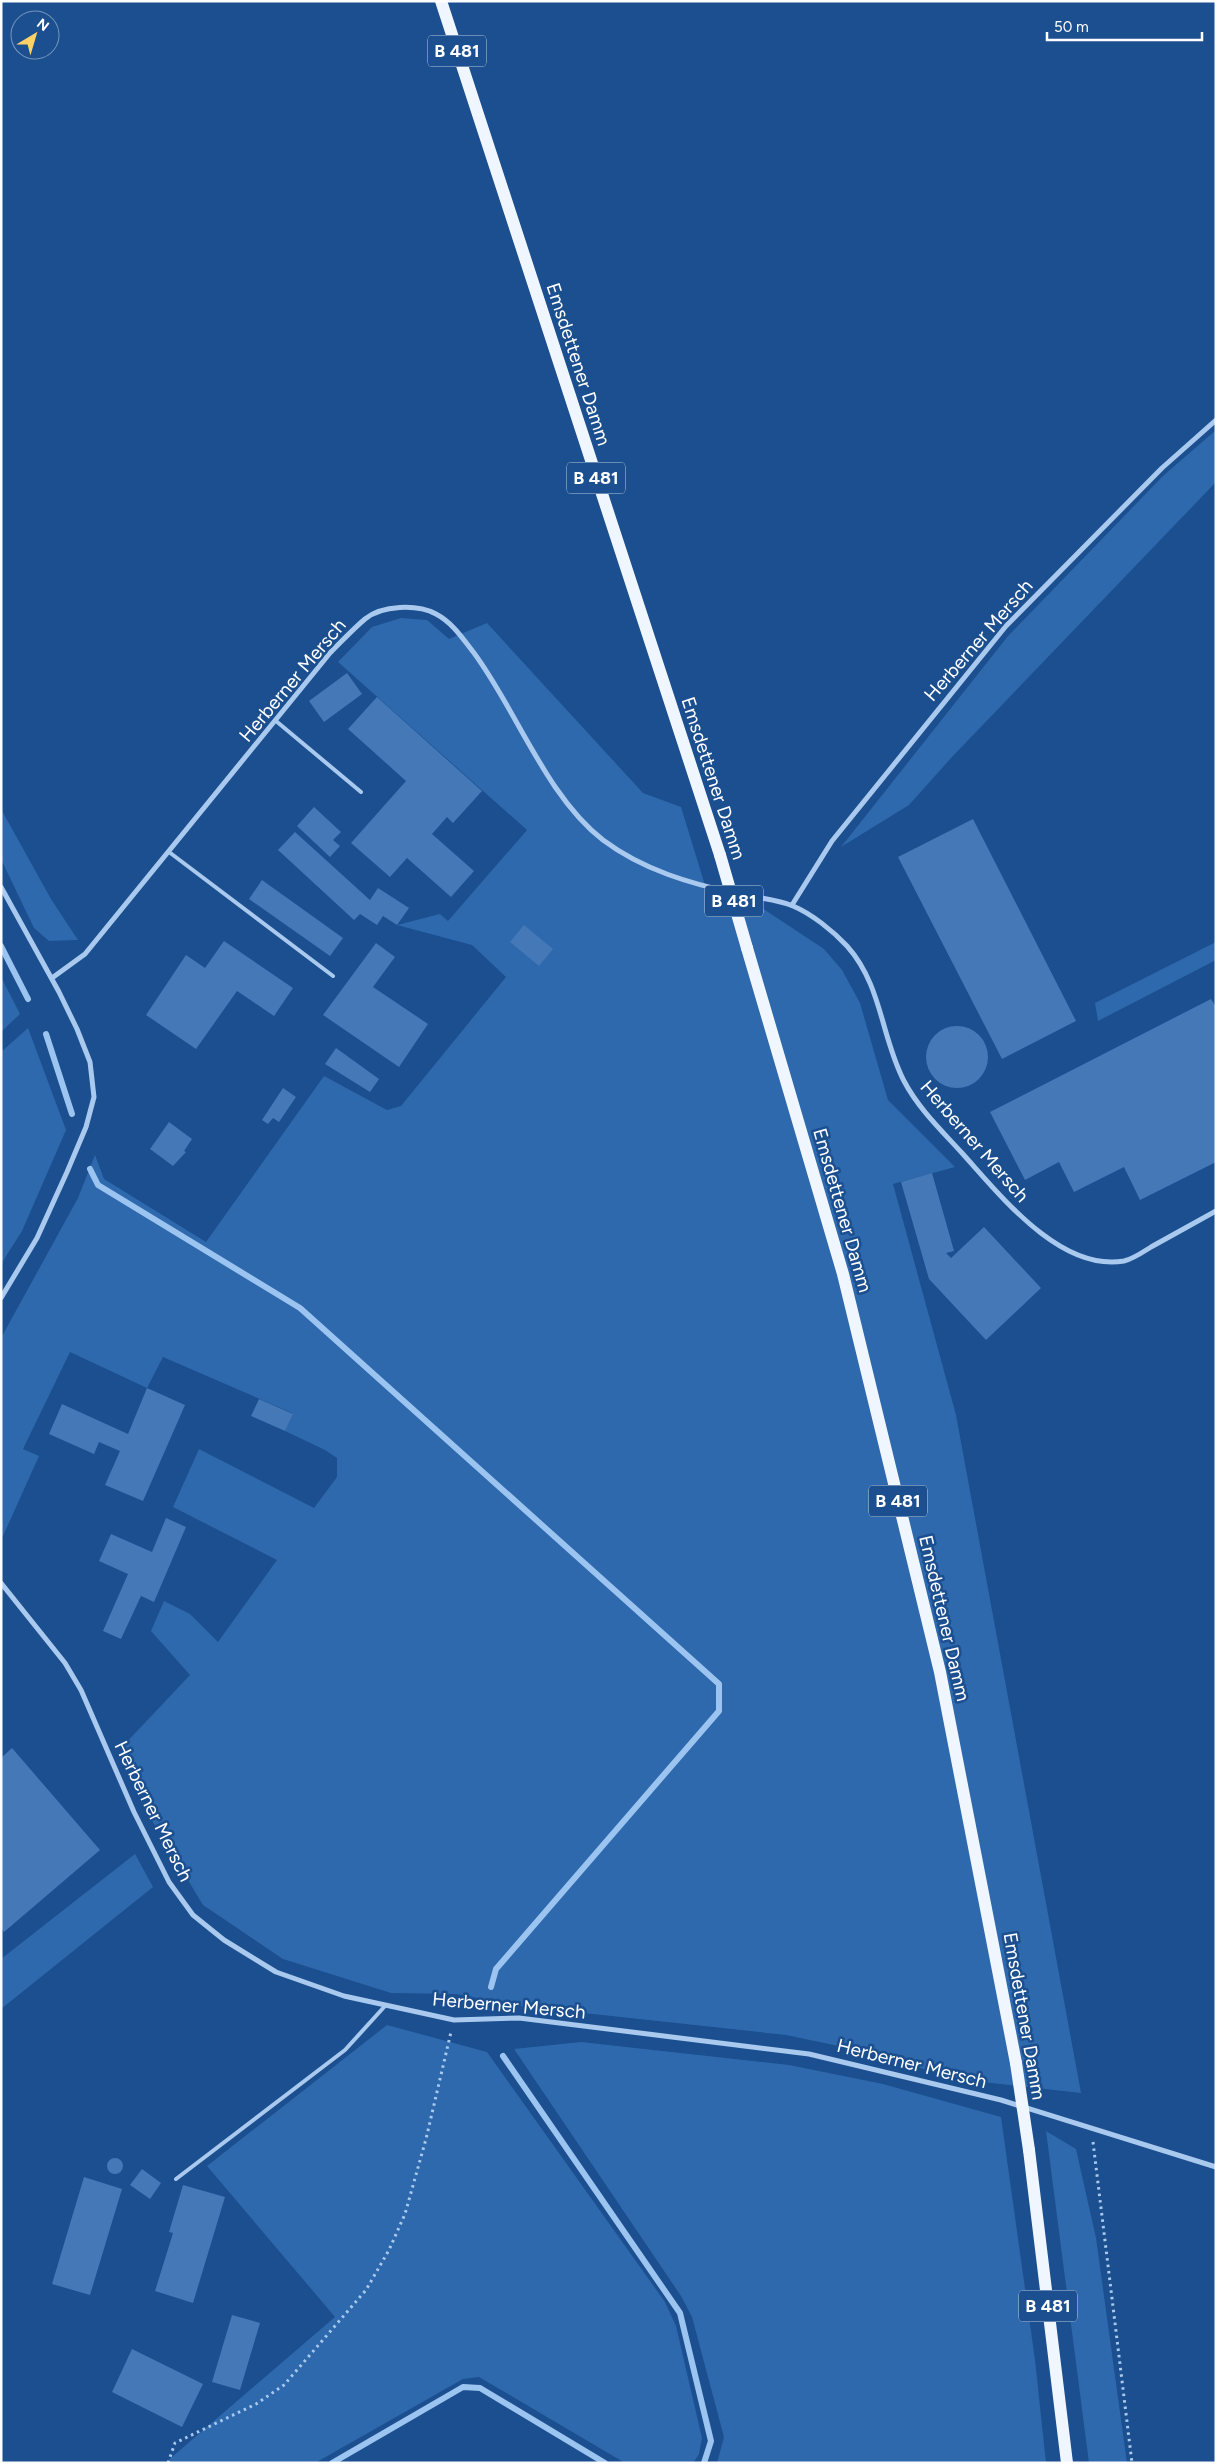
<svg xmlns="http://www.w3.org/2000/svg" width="1217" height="2464" viewBox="0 0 1217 2464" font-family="Figtree,sans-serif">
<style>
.green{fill:#2e69ad}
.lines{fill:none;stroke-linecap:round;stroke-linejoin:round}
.stream{stroke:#9cc4f0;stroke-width:6}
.building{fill:#4478b7}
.path{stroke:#a9c9ee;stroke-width:3;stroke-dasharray:2.5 4;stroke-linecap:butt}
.lane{stroke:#a9c9ee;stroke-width:4}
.street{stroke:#a9c9ee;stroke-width:5}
.primary{stroke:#f0f6ff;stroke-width:12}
.primary-bridge{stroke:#f0f6ff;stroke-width:12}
.labels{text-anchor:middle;stroke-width:5;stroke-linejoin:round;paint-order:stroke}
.shield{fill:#1b4f8f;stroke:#bbcadd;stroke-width:1}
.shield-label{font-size:18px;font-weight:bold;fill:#fff}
.street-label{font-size:19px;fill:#fff;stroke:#1b4f8f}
</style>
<rect width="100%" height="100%" fill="#1b4f8f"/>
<path class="green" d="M 1216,430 L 1216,482 L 952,757 L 909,805 L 841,847 L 1008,636 L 1163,476 Z
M 401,618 L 427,620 L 449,639 L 487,623 L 643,793 L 681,807 L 708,895 L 759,906 L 824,949 L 842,970 L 860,1003 L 888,1100 L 955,1167 L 893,1184 L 956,1415 L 1081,2093 L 957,2079 L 867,2052 L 786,2035 L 519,2006 L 456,1994 L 391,1993 L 283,1959 L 203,1905 L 142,1804 L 122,1747 L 190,1675 L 151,1631 L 164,1601 L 190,1614 L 218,1642 L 277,1560 L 173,1507 L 199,1449 L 314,1508 L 337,1477 L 337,1458 L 325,1450 L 285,1431 L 292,1413 L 163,1357 L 147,1388 L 70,1352 L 23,1449 L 39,1456 L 3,1536 L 1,1535 L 1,1338 L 78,1198 L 95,1155 L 104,1179 L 206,1242 L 324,1076 L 387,1110 L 401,1106 L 506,977 L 472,945 L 397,925 L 440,914 L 448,921 L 527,830 L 338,662 L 372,627 Z
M 1,809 L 51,899 L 78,940 L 49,941 L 34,928 L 1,859 Z
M 1216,942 L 1216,960 L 1098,1021 L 1095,1003 Z
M 1,977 L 20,1014 L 1,1032 Z
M 28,1028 L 66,1130 L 22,1231 L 1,1264 L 1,1052 Z
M 135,1854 L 153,1887 L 1,2009 L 1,1959 Z
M 387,2025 L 487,2052 L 665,2302 L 676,2326 L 702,2438 L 699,2454 L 693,2463 L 625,2463 L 479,2377 L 463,2379 L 315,2463 L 165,2463 L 335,2317 L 207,2166 Z
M 581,2042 L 789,2065 L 883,2084 L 1001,2117 L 1035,2360 L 1046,2463 L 717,2463 L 724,2437 L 692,2317 L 681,2296 L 514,2049 Z
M 1046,2131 L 1076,2149 L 1096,2238 L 1127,2463 L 1089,2463 Z"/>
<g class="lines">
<path class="stream" d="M 1,946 L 28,999
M 46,1034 L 72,1114
M 90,1169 L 98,1185 L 300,1308 L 719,1684 L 719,1711 L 496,1969 L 491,1987
M 503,2056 L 680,2313 L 711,2441 L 704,2463
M 332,2463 L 463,2387 L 480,2388 L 605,2463"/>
</g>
<path class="building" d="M 347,673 L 362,694 L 324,722 L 309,701 Z
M 377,697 L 482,791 L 453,823 L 447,817 L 432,834 L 474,871 L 451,897 L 407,858 L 390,877 L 351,843 L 406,781 L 348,729 Z
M 314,807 L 341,832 L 333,840 L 340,846 L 330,857 L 297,826 Z
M 973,819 L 1076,1021 L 1002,1059 L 898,857 Z
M 295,832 L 370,900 L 378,888 L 409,908 L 397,925 L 383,916 L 377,925 L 360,914 L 354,920 L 278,850 Z
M 262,880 L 343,938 L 330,956 L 249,899 Z
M 524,925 L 553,949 L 539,966 L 510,942 Z
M 224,941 L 293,988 L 274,1016 L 237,991 L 196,1049 L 146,1015 L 186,955 L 205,968 Z
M 376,943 L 395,957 L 373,987 L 428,1024 L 399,1067 L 323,1015 Z
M 1211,999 L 1216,1007 L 1216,1162 L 1140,1200 L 1124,1167 L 1074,1192 L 1059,1162 L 1025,1180 L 990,1112 Z
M926 1057a31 31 0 1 1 62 0a31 31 0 1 1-62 0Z
M 336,1048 L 379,1079 L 370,1092 L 325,1064 Z
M 283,1088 L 296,1097 L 279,1122 L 273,1118 L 268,1124 L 262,1120 Z
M 169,1122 L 192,1139 L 184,1151 L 186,1152 L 173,1166 L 150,1149 Z
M 932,1173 L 954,1251 L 946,1253 L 951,1258 L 984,1227 L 1041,1288 L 986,1340 L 929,1279 L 901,1182 Z
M 147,1388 L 185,1405 L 143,1501 L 105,1485 L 120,1451 L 99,1442 L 94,1454 L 49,1434 L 62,1404 L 128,1434 Z
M 259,1399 L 293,1414 L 285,1431 L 251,1416 Z
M 166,1518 L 186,1527 L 154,1602 L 141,1596 L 121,1639 L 103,1631 L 128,1574 L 99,1561 L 111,1534 L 152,1552 Z
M 12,1748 L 100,1850 L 4,1932 L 1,1928 L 1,1758 Z
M107 2166a8 8 0 1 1 16 0a8 8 0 1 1-16 0Z
M 142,2169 L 161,2183 L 150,2199 L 130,2185 Z
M 84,2177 L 122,2189 L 90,2295 L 52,2284 Z
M 183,2185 L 225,2197 L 193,2303 L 155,2291 L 173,2233 L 169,2232 Z
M 232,2315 L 260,2323 L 240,2390 L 212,2382 Z
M 132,2349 L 203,2384 L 182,2427 L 112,2392 Z"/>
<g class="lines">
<path class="path" d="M 1093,2142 L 1132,2463
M 168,2463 L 175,2443 L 256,2404 L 284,2385 L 366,2290 L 389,2250 L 405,2214 L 426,2139 L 451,2032"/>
<path class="lane" d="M 276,721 L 361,792
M 169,852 L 333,976
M 176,2179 L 345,2050 L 385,2006"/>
<path class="street" d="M 1,887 L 59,992 L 77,1029 L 90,1062 L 94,1097 L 86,1127 L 67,1172 L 37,1238 L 1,1298
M 792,905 L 832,841 L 1006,626 L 1162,468 L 1216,420
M 52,978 L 85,954 L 330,653 C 341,642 353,629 365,619 C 382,605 417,604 436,614 C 453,623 463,639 474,653 C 517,711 546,796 603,840 C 643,870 691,884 739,894 C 756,898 777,899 793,906 C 812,914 833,931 847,946 C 882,985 881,1037 904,1081 C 918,1108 942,1131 962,1153 C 1000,1195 1060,1272 1124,1261 C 1133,1259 1143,1252 1151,1247 C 1173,1235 1194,1223 1216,1211
M 1,1583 L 65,1663 L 81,1690 L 134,1812 L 169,1882 L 193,1915 L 224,1940 L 276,1972 L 344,1996 L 454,2020 L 519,2018 L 809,2054 L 1001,2100 L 1216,2167"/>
<path class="primary" d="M 441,1 L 720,855
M 747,948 L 843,1274 L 940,1672 L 1016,2063
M 1029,2150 L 1067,2463"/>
<path class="primary-bridge" d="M 720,855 L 747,948
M 1016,2063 L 1029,2150"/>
</g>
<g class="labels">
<g class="shield">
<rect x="428" y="35.5" width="58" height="31" rx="4"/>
<rect x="567" y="462.5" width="58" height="31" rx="4"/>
<rect x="705" y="885.5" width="58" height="31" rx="4"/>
<rect x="869" y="1485.5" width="58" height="31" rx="4"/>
<rect x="1019" y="2290.5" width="58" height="31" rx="4"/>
</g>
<g class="shield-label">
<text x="457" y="57">B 481</text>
<text x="596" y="484">B 481</text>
<text x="734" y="907">B 481</text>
<text x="898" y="1507">B 481</text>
<text x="1048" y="2312">B 481</text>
</g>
<g class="street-label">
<text transform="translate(579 364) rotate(72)" y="7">Emsdettener Damm</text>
<text transform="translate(978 640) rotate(-49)" y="7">Herberner Mersch</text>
<text transform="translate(292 680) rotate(-50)" y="7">Herberner Mersch</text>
<text transform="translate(714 778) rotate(72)" y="7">Emsdettener Damm</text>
<text transform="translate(975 1141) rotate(49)" y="7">Herberner Mersch</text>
<text transform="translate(843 1210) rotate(74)" y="7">Emsdettener Damm</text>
<text transform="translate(945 1618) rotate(77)" y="7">Emsdettener Damm</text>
<text transform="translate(154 1811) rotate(64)" y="7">Herberner Mersch</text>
<text transform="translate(509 2005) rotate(5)" y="7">Herberner Mersch</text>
<text transform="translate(1025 2016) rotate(80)" y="7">Emsdettener Damm</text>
<text transform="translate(912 2063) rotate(14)" y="7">Herberner Mersch</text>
</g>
</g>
<rect width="1217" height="2464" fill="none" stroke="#ffffff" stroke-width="5"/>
<g transform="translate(35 35) rotate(38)"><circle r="24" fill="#1b4f8f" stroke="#7695bc"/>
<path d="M0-4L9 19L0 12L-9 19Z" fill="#ffd166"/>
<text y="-8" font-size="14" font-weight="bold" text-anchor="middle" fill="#ffffff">N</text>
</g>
<path d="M1047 32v8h155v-8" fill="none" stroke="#ffffff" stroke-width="2.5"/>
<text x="1054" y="32" font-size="15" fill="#ffffff" stroke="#1b4f8f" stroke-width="4" paint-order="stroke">50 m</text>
</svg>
